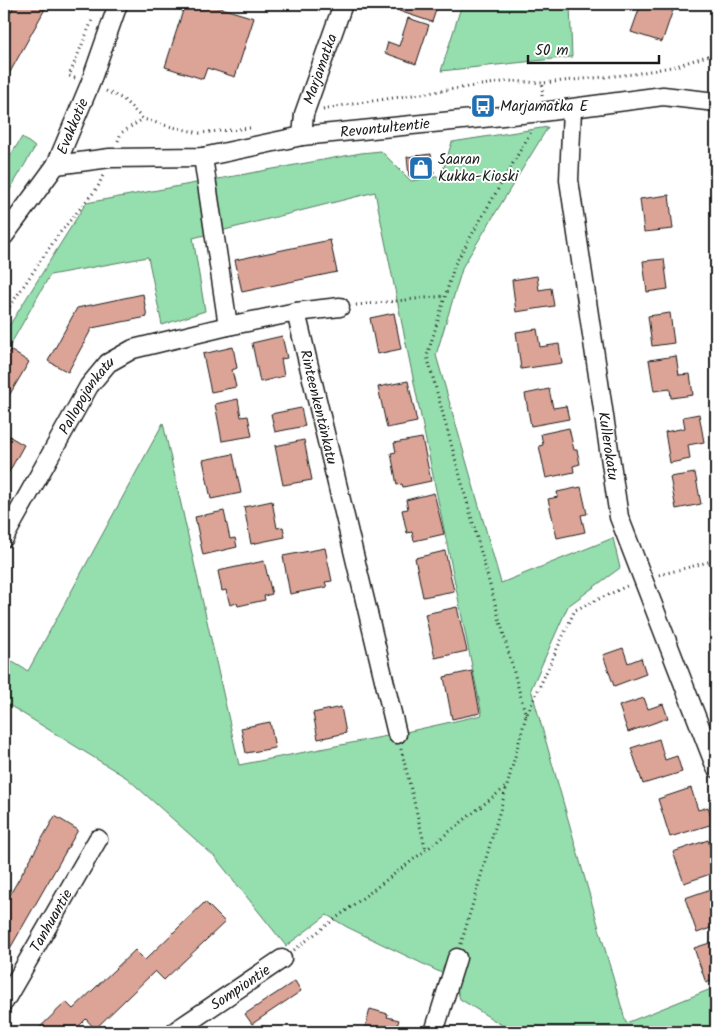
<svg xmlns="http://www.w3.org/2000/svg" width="720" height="1036" viewBox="0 0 720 1036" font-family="Kalam,sans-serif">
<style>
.green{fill:#95deae;stroke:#587d65}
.building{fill:#dca497;stroke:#1c1c1c}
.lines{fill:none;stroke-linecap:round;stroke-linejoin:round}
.minor-casing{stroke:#1c1c1c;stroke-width:21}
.path{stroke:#1c1c1c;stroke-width:3;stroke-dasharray:1 4;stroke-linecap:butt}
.minor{stroke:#fff;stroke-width:18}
.labels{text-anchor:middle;stroke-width:4;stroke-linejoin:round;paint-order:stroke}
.street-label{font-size:15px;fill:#1c1c1c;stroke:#fff}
.poi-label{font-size:15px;fill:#1c1c1c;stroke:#fff;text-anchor:start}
</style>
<rect width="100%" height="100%" fill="#fff"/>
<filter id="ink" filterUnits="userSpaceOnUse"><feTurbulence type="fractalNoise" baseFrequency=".02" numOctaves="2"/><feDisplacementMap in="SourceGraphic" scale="10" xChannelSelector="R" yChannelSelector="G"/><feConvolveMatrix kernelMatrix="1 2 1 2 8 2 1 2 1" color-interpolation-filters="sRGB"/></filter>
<g filter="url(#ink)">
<path class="green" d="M 462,4 L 570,4 L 572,57 L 441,71 Z
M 548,127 L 463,266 L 436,355 L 501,583 L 613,538 L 620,568 L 568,606 L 531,689 L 626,1023 L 716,987 L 716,1032 L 513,1032 L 460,999 L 454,979 L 347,927 L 327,915 L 286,946 L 215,857 L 127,778 L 4,702 L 4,657 L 28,671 L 163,423 L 239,765 L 397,734 L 482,715 L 375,192 L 193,238 L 205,311 L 162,325 L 148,257 L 50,275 L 4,356 L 4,334 L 86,203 L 361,153 L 381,151 L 411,181 L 441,176 L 452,142 Z
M 22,137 L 35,147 L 4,200 L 4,166 Z"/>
<path class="building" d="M 15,4 L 37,4 L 45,9 L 4,83 L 4,24 Z
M 185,4 L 208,4 L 254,18 L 235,77 L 207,68 L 203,79 L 165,67 Z
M 401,4 L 438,4 L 432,22 L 399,11 Z
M 641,4 L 675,4 L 662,42 L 631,32 Z
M 408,18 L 429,25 L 416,64 L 385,53 L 388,42 L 399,46 Z
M 431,154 L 434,173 L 409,176 L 407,157 Z
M 709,168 L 716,168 L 716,222 Z
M 669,195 L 673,229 L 644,232 L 640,199 Z
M 330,240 L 337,272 L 242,292 L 235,260 Z
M 664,259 L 668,289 L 647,292 L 643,261 Z
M 537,276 L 539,290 L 551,288 L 554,306 L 516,312 L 512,280 Z
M 143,294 L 147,317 L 92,328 L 68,372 L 48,361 L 77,308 Z
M 394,313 L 401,349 L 377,354 L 370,318 Z
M 670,313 L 674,343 L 652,346 L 648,316 Z
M 537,329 L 540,347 L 559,344 L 562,363 L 521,369 L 516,332 Z
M 282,336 L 287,358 L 281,359 L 284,376 L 260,382 L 252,343 Z
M 233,347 L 237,368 L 232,370 L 236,387 L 211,392 L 203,354 Z
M 10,350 L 29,362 L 4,404 L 4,360 Z
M 676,356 L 679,375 L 690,374 L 693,395 L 671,398 L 670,389 L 654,391 L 649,360 Z
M 408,381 L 417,422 L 387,428 L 378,387 Z
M 549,389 L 553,408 L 566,406 L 569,419 L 531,426 L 525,394 Z
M 238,399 L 241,417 L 248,416 L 252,436 L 222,441 L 215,404 Z
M 301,408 L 305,426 L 275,432 L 271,414 Z
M 699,414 L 704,442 L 688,445 L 690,459 L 670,463 L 665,432 L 685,428 L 683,417 Z
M 569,428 L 574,450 L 577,450 L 580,464 L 573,466 L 574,472 L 546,478 L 539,446 L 543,445 L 541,434 Z
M 7,435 L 24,445 L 4,481 L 4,440 Z
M 422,438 L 431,481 L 403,487 L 402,484 L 397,485 L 391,453 L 396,452 L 394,443 Z
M 304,440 L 312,480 L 283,485 L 275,446 Z
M 233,454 L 241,493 L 211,499 L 203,460 Z
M 695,473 L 701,504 L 676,509 L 670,477 Z
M 581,487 L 587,514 L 581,515 L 585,532 L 557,538 L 548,499 L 558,497 L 557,492 Z
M 434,493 L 444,534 L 414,541 L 412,532 L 407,533 L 402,510 L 408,509 L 406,500 Z
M 272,501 L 277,528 L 283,527 L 285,537 L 251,544 L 244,507 Z
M 224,511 L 230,539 L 235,538 L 237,547 L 203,555 L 195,517 Z
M 325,548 L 332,581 L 325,582 L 327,587 L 290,594 L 283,556 Z
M 445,551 L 454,591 L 423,597 L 415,558 Z
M 264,561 L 272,594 L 264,596 L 265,600 L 238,606 L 237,603 L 230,605 L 226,590 L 222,591 L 218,571 Z
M 457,607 L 467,651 L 435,658 L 425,614 Z
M 716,617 L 716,635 L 710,620 Z
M 623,648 L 628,663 L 641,658 L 646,674 L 614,686 L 603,655 Z
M 472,671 L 480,713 L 452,719 L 444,677 Z
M 644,698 L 648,709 L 663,704 L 668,718 L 628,732 L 619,706 Z
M 341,707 L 346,733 L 318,739 L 313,713 Z
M 270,722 L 275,748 L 246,753 L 241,728 Z
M 659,739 L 665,760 L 677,756 L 682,772 L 643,784 L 631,748 Z
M 691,788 L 698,810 L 708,807 L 713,824 L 670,837 L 658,799 Z
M 55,816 L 78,830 L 4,959 L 4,905 Z
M 708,840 L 714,859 L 716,858 L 716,872 L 684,883 L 673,852 Z
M 711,889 L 716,903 L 716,926 L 697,933 L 685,898 Z
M 205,902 L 225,922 L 164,980 L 155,971 L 95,1029 L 86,1019 L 73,1032 L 35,1032 L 66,1002 L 73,1009 L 135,950 L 145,960 Z
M 716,941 L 716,979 L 706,983 L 694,948 Z
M 295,981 L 301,991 L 252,1024 L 245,1014 Z
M 370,1009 L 388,1014 L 387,1017 L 399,1020 L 395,1032 L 375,1032 L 365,1029 Z"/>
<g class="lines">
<defs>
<g id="minor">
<path id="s1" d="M 572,109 L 569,180 L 619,517 L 716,768"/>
<path id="s2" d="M 302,136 L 304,114 L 343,4"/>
<path id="s3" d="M 203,157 L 228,326 L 296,312 L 397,734"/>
<path id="s4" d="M 56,165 L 110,158 L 203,157 L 302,136 L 542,112 L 663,96 L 716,102"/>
<path id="s5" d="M 4,236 L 56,165 L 90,84 L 118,4"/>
<path d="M 296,312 L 340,307"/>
<path id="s6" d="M 4,538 L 89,386 L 108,363 L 133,349 L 228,326"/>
<path id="s7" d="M 4,1002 L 98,839"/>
<path id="s8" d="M 174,1032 L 282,959"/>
<path d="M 434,1032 L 457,958"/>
</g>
</defs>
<use href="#minor" class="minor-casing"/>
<path class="path" d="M 75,78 L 69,76 L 93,18
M 106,91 L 123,99 L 143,119 L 168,126 L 200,133 L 250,128
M 542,96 L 543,83 L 634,74 L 676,66 L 716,53
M 323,110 L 345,105 L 509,81 L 543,83
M 118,141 L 121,133 L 143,119
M 356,305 L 445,296
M 4,315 L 58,235 L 98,187 L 103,175
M 659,575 L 716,560
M 526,716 L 427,356 L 455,264 L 532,130
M 401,749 L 426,850
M 461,944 L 507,786 L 526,716 L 575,610 L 627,586
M 294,950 L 426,850 L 507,786"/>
<use href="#minor" class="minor"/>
</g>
</g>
<defs>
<symbol id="bus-square" viewBox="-11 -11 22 22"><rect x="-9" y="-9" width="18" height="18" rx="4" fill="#1f6fb2" stroke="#fff"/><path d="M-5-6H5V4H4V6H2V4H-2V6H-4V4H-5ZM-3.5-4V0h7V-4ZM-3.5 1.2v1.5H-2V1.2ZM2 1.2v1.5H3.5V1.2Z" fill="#fff"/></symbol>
<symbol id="shop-square" viewBox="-11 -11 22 22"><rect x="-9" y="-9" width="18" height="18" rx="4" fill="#1f6fb2" stroke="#fff"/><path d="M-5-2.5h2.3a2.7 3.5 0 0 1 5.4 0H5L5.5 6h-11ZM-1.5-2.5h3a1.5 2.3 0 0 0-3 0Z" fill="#fff"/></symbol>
</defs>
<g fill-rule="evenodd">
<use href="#bus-square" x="469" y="92" width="28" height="28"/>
<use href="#shop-square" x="407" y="154" width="28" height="28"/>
</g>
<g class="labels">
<g class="street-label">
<text dy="5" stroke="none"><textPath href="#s2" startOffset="70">Marjamatka</textPath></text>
<text dy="5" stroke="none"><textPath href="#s5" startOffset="130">Evakkotie</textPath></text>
<text dy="5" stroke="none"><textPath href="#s4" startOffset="332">Revontultentie</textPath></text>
<text dy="5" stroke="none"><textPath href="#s6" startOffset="165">Pallopojankatu</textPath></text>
<text dy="5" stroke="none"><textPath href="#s3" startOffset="338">Rinteenkentänkatu</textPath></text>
<text dy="5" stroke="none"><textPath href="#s1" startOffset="340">Kullerokatu</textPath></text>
<text dy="5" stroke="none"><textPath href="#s7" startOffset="94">Tanhuantie</textPath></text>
<text dy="5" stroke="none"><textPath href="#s8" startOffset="80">Sompiontie</textPath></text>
</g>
<g class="poi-label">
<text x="500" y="111">Marjamatka E</text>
<text x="438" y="164">Saaran<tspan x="438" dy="17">Kukka-Kioski</tspan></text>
</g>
</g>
<rect width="720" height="1036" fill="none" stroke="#fff" stroke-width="20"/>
<rect x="10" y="10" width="700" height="1016" fill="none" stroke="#1c1c1c" stroke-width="2" filter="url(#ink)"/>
<path d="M528 55v8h131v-8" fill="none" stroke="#1c1c1c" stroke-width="2.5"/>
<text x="535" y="55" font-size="15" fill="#1c1c1c" stroke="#ffffff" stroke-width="4" paint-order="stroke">50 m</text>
</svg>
